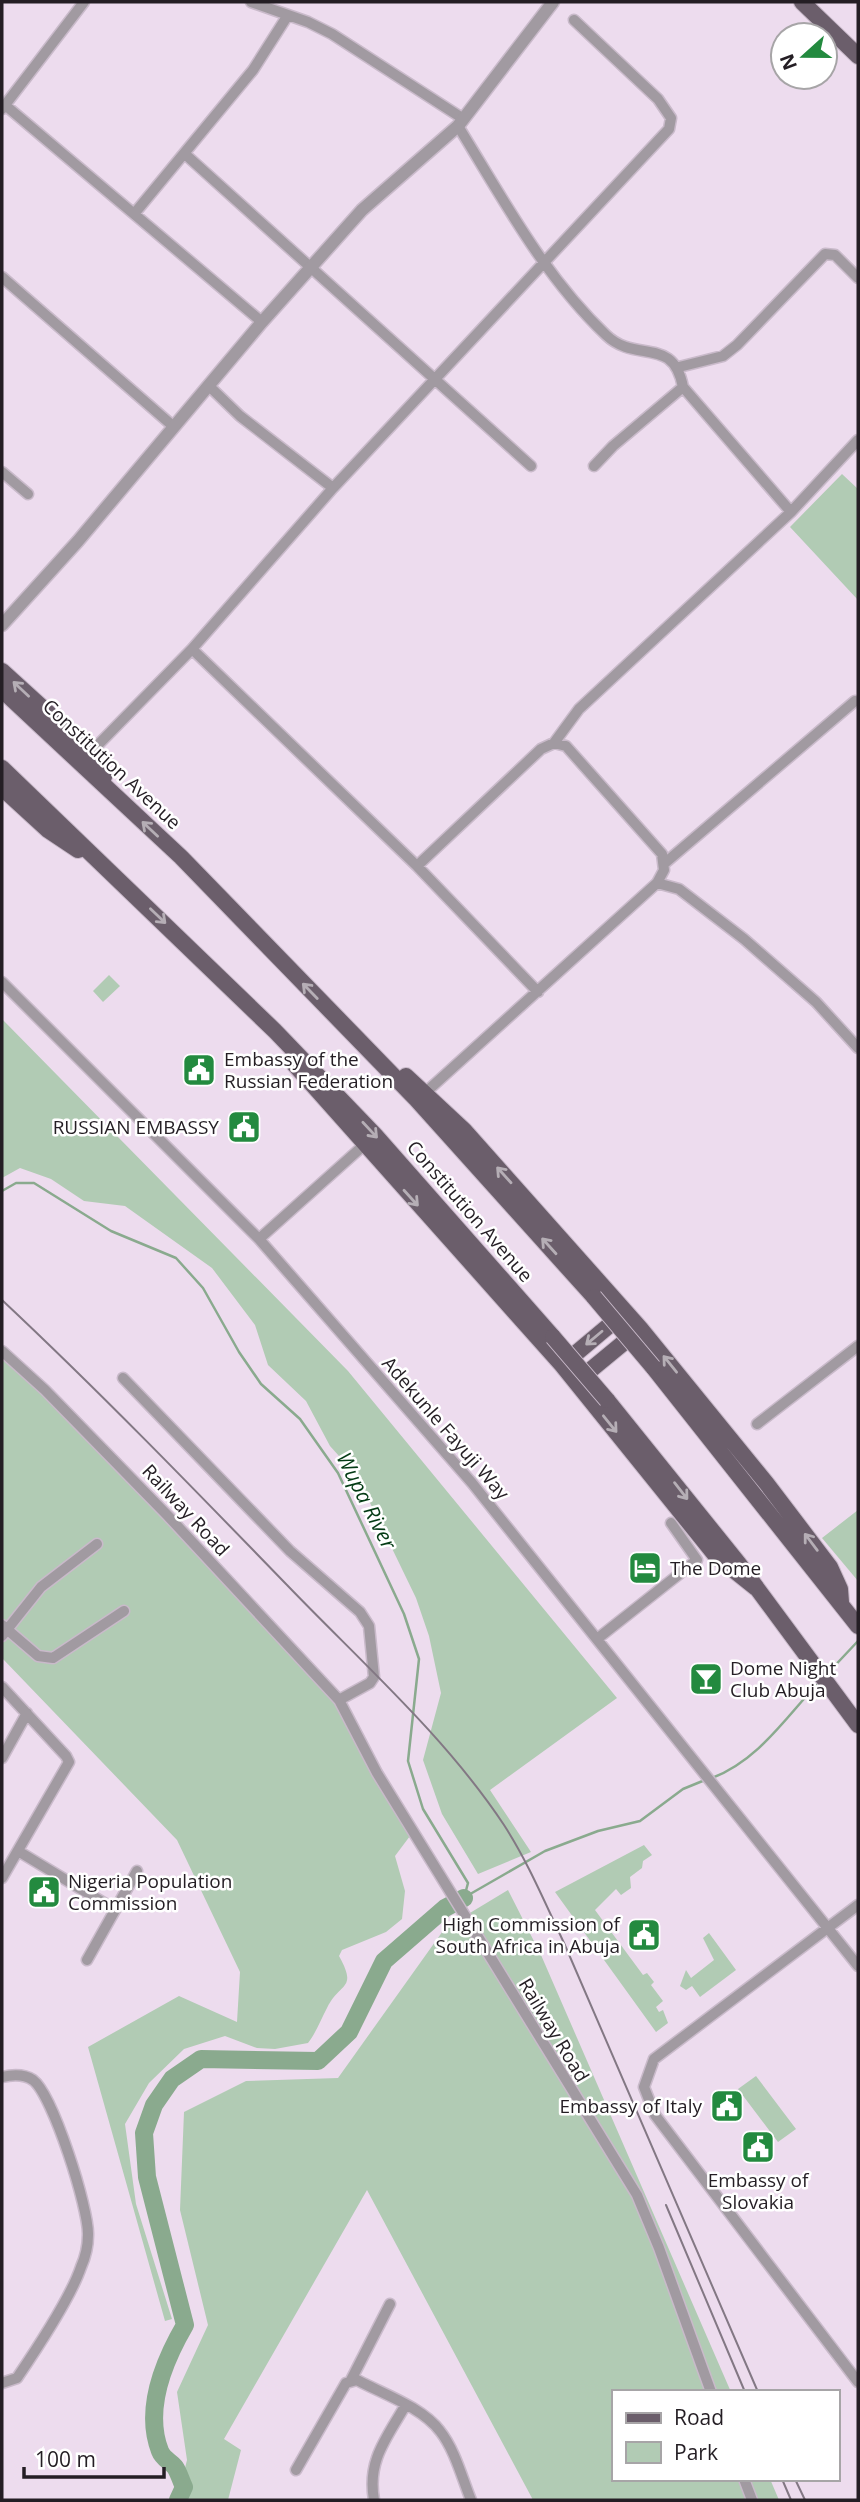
<svg xmlns="http://www.w3.org/2000/svg" width="860" height="2502" viewBox="0 0 860 2502" font-family="'Open Sans',sans-serif">
<style>
.green{fill:#b1cbb4}
.lines{fill:none;stroke-linecap:round;stroke-linejoin:round}
.stream{stroke:#8aaa8e;stroke-width:2.5}
.river{stroke:#8aaa8e;stroke-width:18}
.minor-casing{stroke:#c9baca;stroke-width:13}
.tertiary-casing{stroke:#c9baca;stroke-width:15}
.primary-casing{stroke:#c9baca;stroke-width:18}
.minor{stroke:#a19aa1;stroke-width:10}
.tertiary{stroke:#a19aa1;stroke-width:12}
.primary{stroke:#6b5e6b;stroke-width:16}
.tram{stroke:#837884;stroke-width:2}
.primary-bridge-casing{stroke:#c9baca;stroke-width:18;stroke-linecap:butt}
.primary-bridge{stroke:#6b5e6b;stroke-width:16}
.oneway{stroke:#b5aeb5}
.labels{text-anchor:middle;stroke-width:5;stroke-linejoin:round;paint-order:stroke}
.street-label{font-size:19px;fill:#241e24;stroke:#fff}
.poi-label{font-size:19px;fill:#241e24;stroke:#fff;text-anchor:start}
.water-label{font-size:21px;font-style:italic;fill:#043b15;stroke:#fff}
</style>
<rect width="100%" height="100%" fill="#eddcee"/>
<path class="green" d="M 842,474 L 858,489 L 858,600 L 790,527 Z
M 109,975 L 120,986 L 103,1002 L 93,991 Z
M 2,1019 L 348,1371 L 617,1698 L 490,1790 L 531,1852 L 478,1874 L 442,1814 L 423,1760 L 441,1693 L 429,1636 L 416,1598 L 357,1476 L 330,1446 L 306,1401 L 268,1365 L 255,1325 L 212,1268 L 125,1206 L 84,1201 L 51,1179 L 20,1168 L 2,1178 Z
M 2,1351 L 339,1700 L 413,1832 L 395,1856 L 405,1891 L 402,1919 L 386,1932 L 342,1950 L 339,1956 C 358,1990 340,1982 327,2008 C 320,2021 317,2031 308,2043 L 275,2049 L 257,2048 L 225,2036 L 184,2049 L 149,2083 L 125,2124 L 136,2204 L 172,2319 L 165,2321 L 88,2047 L 179,1996 L 237,2022 L 240,1972 L 177,1840 L 2,1658 Z
M 858,1510 L 858,1581 L 822,1538 Z
M 644,1845 L 652,1855 L 643,1861 L 642,1868 L 630,1877 L 631,1888 L 621,1895 L 616,1889 L 595,1910 L 643,1975 L 647,1973 L 654,1982 L 651,1985 L 663,2001 L 656,2007 L 659,2012 L 663,2010 L 668,2023 L 656,2032 L 555,1892 Z
M 508,1890 L 541,1955 L 731,2392 L 613,2392 L 613,2479 L 770,2479 L 779,2500 L 533,2500 L 367,2190 L 224,2439 L 241,2450 L 228,2500 L 177,2500 L 187,2460 L 177,2392 L 208,2325 L 180,2210 L 184,2112 L 246,2081 L 338,2078 L 445,1928 Z
M 709,1933 L 736,1970 L 700,1997 L 692,1986 L 686,1990 L 680,1986 L 686,1970 L 691,1978 L 714,1960 L 703,1938 Z
M 756,2076 L 796,2129 L 778,2142 L 738,2089 Z"/>
<g class="lines">
<path class="stream" d="M 2,1191 L 16,1183 L 34,1183 L 111,1231 L 176,1258 L 203,1288 L 239,1352 L 261,1384 L 300,1419 L 338,1473 L 404,1614 L 419,1659 L 408,1761 L 423,1809 L 468,1883 L 464,1898
M 827,1674 L 858,1641
M 712,1778 C 759,1760 786,1717 820,1681
M 465,1897 L 545,1851 L 598,1831 L 640,1821 L 683,1789 L 705,1780"/>
<path class="river" d="M 178,2500 L 184,2487 C 181,2481 179,2473 175,2467 C 170,2461 163,2459 160,2451 C 144,2410 164,2361 185,2325 L 147,2177 L 144,2133 L 154,2105 L 172,2079 L 201,2059 L 318,2061 L 349,2032 L 384,1961 L 445,1908 L 464,1898"/>
<defs>
<path id="minor" d="M 251,2 L 308,22 L 332,34 L 462,118
M 5,105 L 262,322
M 2,109 L 84,2
M 458,126 C 503,199 544,276 606,335 C 636,364 673,335 683,387 L 791,512
M 186,155 L 531,466
M 134,214 L 253,70 L 288,15
M 2,277 L 174,427
M 679,367 L 723,356 L 737,345 L 825,254 L 835,255 L 858,278
M 209,386 L 240,416 L 333,488 L 669,129 L 671,118 L 658,99 L 574,20
M 594,466 L 613,446 L 683,387
M 2,472 L 28,494
M 192,649 L 333,488
M 554,743 L 579,709 L 791,512 L 858,440
M 90,753 L 192,649 L 417,866 L 538,992
M 665,863 L 855,701
M 417,866 L 541,749 L 554,743 L 566,746 L 662,854 L 664,870 L 657,883 L 426,1092
M 657,883 L 679,889 L 744,939 L 816,1002 L 858,1048
M 2,982 L 259,1239 L 472,1483 L 858,1966
M 259,1239 L 364,1145
M 2,1351 L 45,1390 L 168,1516 L 339,1700 L 377,1773 L 637,2195 L 659,2248 L 711,2392
M 123,1378 L 290,1551 L 360,1612 L 369,1626 L 374,1677 L 370,1683 L 339,1700
M 757,1424 L 858,1346
M 2,1625 L 38,1656 L 53,1658 L 124,1611
M 2,1636 L 41,1587 L 97,1544
M 597,1639 L 697,1560 L 671,1523
M 2,1687 L 66,1756 L 69,1762 L 2,1878
M 2,1758 L 27,1713
M 18,1851 L 114,1909
M 858,1905 L 654,2059 L 644,2087 L 655,2115 L 858,2382
M 87,1960 L 137,1871
M 2,2077 C 11,2075 24,2074 33,2080 C 53,2095 89,2209 88,2235 C 88,2245 85,2258 81,2267 C 71,2297 36,2350 17,2378 L 2,2383
M 351,2380 L 390,2304
M 296,2470 L 346,2383 L 357,2380 C 383,2394 422,2407 440,2431 C 455,2450 462,2478 471,2500
M 744,2479 L 752,2500
M 374,2500 C 367,2461 386,2439 405,2406"/>
<path id="tertiary" d="M 2,625 L 78,541 L 262,322 L 362,210 L 458,126 L 553,2"/>
<path id="primary" d="M 802,2 L 858,56
M 2,671 L 79,741 L 104,777
M 2,690 L 181,857 L 416,1099 L 594,1297
M 2,768 L 275,1031 L 375,1135 L 553,1337
M 2,788 L 48,830 L 78,850
M 294,1064 L 562,1365 L 716,1556 L 756,1588
M 406,1076 L 464,1130 L 640,1328 L 767,1484 L 830,1567 L 840,1589 L 841,1602
M 562,1365 L 624,1313
M 653,1367 L 858,1626
M 576,1382 L 639,1330
M 607,1400 L 739,1564 L 858,1725"/>
</defs>
<use href="#minor" class="minor-casing"/>
<use href="#tertiary" class="tertiary-casing"/>
<use href="#primary" class="primary-casing"/>
<use href="#minor" class="minor"/>
<use href="#tertiary" class="tertiary"/>
<use href="#primary" class="primary"/>
<path class="tram" d="M 2,1300 C 100,1392 193,1488 287,1585 C 361,1662 445,1736 504,1825 C 528,1862 545,1903 564,1943 L 758,2392
M 666,2205 L 745,2392
M 782,2479 L 791,2500
M 795,2479 L 805,2500"/>
<defs>
<path id="primary-bridge" d="M 594,1297 L 653,1367
M 553,1337 L 607,1400"/>
</defs>
<use href="#primary-bridge" class="primary-bridge-casing"/>
<use href="#primary-bridge" class="primary-bridge"/>
</g>
<defs><path id="oneway-shaft" d="M-6 0H5M1.5-3L5.5 0L1.5 3" fill="none" stroke-width="1.6" stroke-linecap="round" stroke-linejoin="round" transform="scale(1.75)"/></defs>
<g class="oneway">
<use href="#oneway-shaft" transform="translate(21 689) rotate(-137)"/>
<use href="#oneway-shaft" transform="translate(150 829) rotate(-137)"/>
<use href="#oneway-shaft" transform="translate(158 916) rotate(44)"/>
<use href="#oneway-shaft" transform="translate(310 991) rotate(-134)"/>
<use href="#oneway-shaft" transform="translate(370 1130) rotate(47)"/>
<use href="#oneway-shaft" transform="translate(504 1175) rotate(-132)"/>
<use href="#oneway-shaft" transform="translate(411 1198) rotate(48)"/>
<use href="#oneway-shaft" transform="translate(549 1246) rotate(-132)"/>
<use href="#oneway-shaft" transform="translate(594 1338) rotate(140)"/>
<use href="#oneway-shaft" transform="translate(670 1364) rotate(-129)"/>
<use href="#oneway-shaft" transform="translate(610 1424) rotate(51)"/>
<use href="#oneway-shaft" transform="translate(681 1491) rotate(52)"/>
<use href="#oneway-shaft" transform="translate(811 1542) rotate(-127)"/>
</g>
<defs>
<symbol id="civic-square" viewBox="-11 -11 22 22"><rect x="-9" y="-9" width="18" height="18" rx="4" fill="#238a3f" stroke="#fff"/><path d="M-.6-6.5H3V-4.5H.6V-3L4-1V1h2V6H-6V1h2V-1L-.6-3ZM-1.2 2.5V6h2.4V2.5Z" fill="#fff"/></symbol>
<symbol id="hotel-square" viewBox="-11 -11 22 22"><rect x="-9" y="-9" width="18" height="18" rx="4" fill="#238a3f" stroke="#fff"/><path d="M-6-4.5h1.5V1H6V5H4.5V3h-9V5H-6ZM-4 0a1.8 1.8 0 1 1 3.6 0ZM.5 0V-2.5h3Q6-2.5 6 0Z" fill="#fff"/></symbol>
<symbol id="bar-square" viewBox="-11 -11 22 22"><rect x="-9" y="-9" width="18" height="18" rx="4" fill="#238a3f" stroke="#fff"/><path d="M-6-5H6L.8 .8V4.5H3.5V6h-7V4.5H-.8V.8Z" fill="#fff"/></symbol>
</defs>
<g fill-rule="evenodd">
<use href="#civic-square" x="180" y="1051" width="38" height="38"/>
<use href="#civic-square" x="225" y="1108" width="38" height="38"/>
<use href="#hotel-square" x="626" y="1549" width="38" height="38"/>
<use href="#bar-square" x="687" y="1660" width="38" height="38"/>
<use href="#civic-square" x="25" y="1873" width="38" height="38"/>
<use href="#civic-square" x="625" y="1916" width="38" height="38"/>
<use href="#civic-square" x="708" y="2087" width="38" height="38"/>
<use href="#civic-square" x="739" y="2128" width="38" height="38"/>
</g>
<g class="labels">
<g class="street-label">
<text transform="translate(112 764) rotate(43)" y="7">Constitution Avenue</text>
<text transform="translate(470 1211) rotate(49)" y="7">Constitution Avenue</text>
<text transform="translate(446 1428) rotate(49)" y="7">Adekunle Fayuji Way</text>
<text transform="translate(186 1510) rotate(47)" y="7">Railway Road</text>
<text transform="translate(554 2030) rotate(59)" y="7">Railway Road</text>
</g>
<g class="poi-label">
<text x="224" y="1066">Embassy of the<tspan x="224" dy="22">Russian Federation</tspan></text>
<text x="219" y="1134" text-anchor="end">RUSSIAN EMBASSY</text>
<text x="670" y="1575">The Dome</text>
<text x="730" y="1675">Dome Night<tspan x="730" dy="22">Club Abuja</tspan></text>
<text x="68" y="1888">Nigeria Population<tspan x="68" dy="22">Commission</tspan></text>
<text x="620" y="1931" text-anchor="end">High Commission of<tspan x="620" dy="22">South Africa in Abuja</tspan></text>
<text x="702" y="2113" text-anchor="end">Embassy of Italy</text>
<text x="758" y="2187" text-anchor="middle">Embassy of<tspan x="758" dy="22">Slovakia</tspan></text>
</g>
<g class="water-label">
<text transform="translate(366 1501) rotate(63)" y="7">Wupa River</text>
</g>
</g>
<rect width="860" height="2502" fill="none" stroke="#241e24" stroke-width="7"/>
<rect x="612" y="2390" width="228" height="91" fill="#ffffff" stroke="#a7a5a7" stroke-width="2"/>
<rect x="626" y="2413" width="35" height="10" fill="#6b5e6b" stroke="#a7a5a7" stroke-width="2"/>
<text x="674" y="2425" font-size="21" fill="#241e24">Road</text>
<rect x="626" y="2442" width="35" height="21" fill="#b1cbb4" stroke="#a7a5a7" stroke-width="2"/>
<text x="674" y="2460" font-size="21" fill="#241e24">Park</text>
<g transform="translate(804 56) rotate(249)"><circle r="33" fill="#ffffff" stroke="#a7a5a7" stroke-width="2"/>
<path d="M0-5L12 26L0 18L-12 26Z" fill="#238a3f"/>
<text y="-10" font-size="19" font-weight="bold" text-anchor="middle" fill="#241e24">N</text>
</g>
<path d="M24 2467v10h140v-10" fill="none" stroke="#241e24" stroke-width="3.5"/>
<text x="35" y="2467" font-size="21" fill="#241e24" stroke="#ffffff" stroke-width="5" paint-order="stroke">100 m</text>
</svg>
